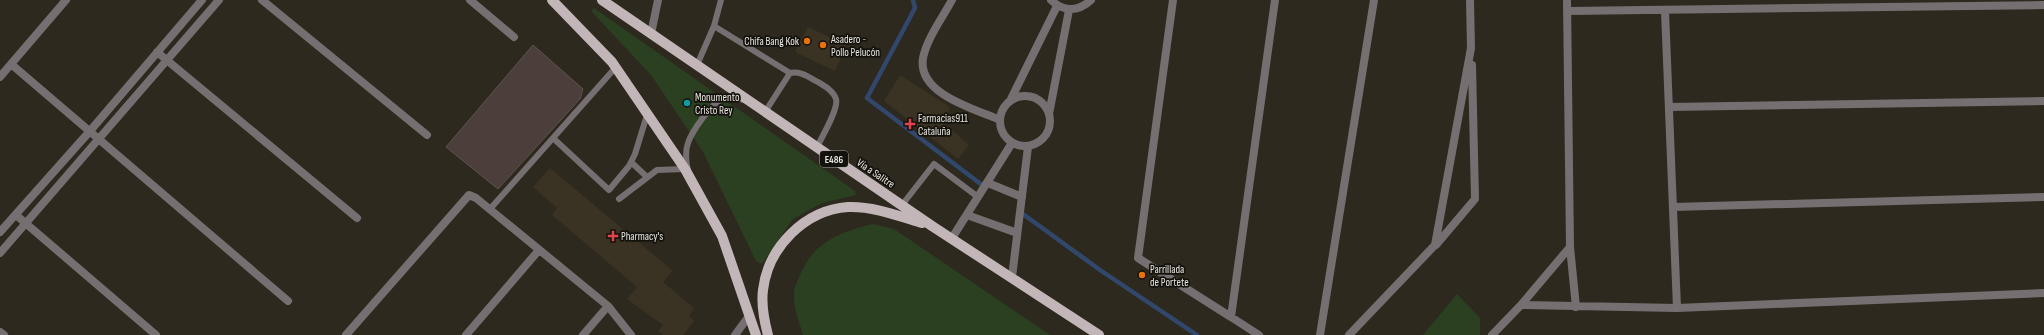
<svg xmlns="http://www.w3.org/2000/svg" width="2044" height="335" viewBox="0 0 2044 335" font-family="'Sofia Sans Condensed',sans-serif">
<style>
.built{fill:#3a3222}
.green{fill:#2b3f21}
.lines{fill:none;stroke-linecap:round;stroke-linejoin:round}
.stream{stroke:#31476b;stroke-width:4.5}
.building{fill:#4c3f3b;stroke:#60534f}
.lane{stroke:#766f71;stroke-width:6}
.street{stroke:#766f71;stroke-width:8}
.primary{stroke:#c3b6b8;stroke-width:10}
.food-dot{fill:#e8710a;stroke:#14120d;stroke-width:1.5}
.culture-dot{fill:#0f9aa8;stroke:#14120d;stroke-width:1.5}
.health-dot{fill:#e0444e;stroke:#14120d;stroke-width:1.5}
.labels{text-anchor:middle;stroke-width:3.5;stroke-linejoin:round;paint-order:stroke}
.shield{fill:#14120d;stroke:#a8a69f;stroke-width:1}
.shield-label{font-size:10px;font-weight:bold;fill:#e8e5de}
.poi-label{font-size:11px;fill:#e8e5de;stroke:#14120d;text-anchor:start}
.street-label{font-size:11px;fill:#e8e5de;stroke:#14120d}
</style>
<rect width="100%" height="100%" fill="#2e291f"/>
<path class="built" d="M 808,27 L 846,45 L 835,71 L 795,52 Z
M 900,75 L 950,107 L 944,123 L 969,145 L 958,159 L 884,101 Z
M 550,168 L 673,271 L 663,282 L 694,308 L 689,316 L 694,321 L 683,335 L 663,335 L 658,331 L 663,325 L 627,299 L 637,287 L 552,215 L 557,208 L 533,187 Z"/>
<path class="green" d="M 594,8 L 855,191 L 856,195 L 822,203 L 793,219 L 762,264 L 756,261 L 703,152 L 651,75 L 591,11 Z
M 873,224 L 894,229 L 1050,335 L 803,335 C 799,321 793,308 794,293 C 794,287 798,280 801,273 C 814,242 842,231 873,224 Z
M 1457,294 L 1480,318 L 1480,335 L 1423,335 Z"/>
<g class="lines">
<path class="stream" d="M 913,0 L 915,8 L 867,98 L 982,185
M 1023,214 L 1100,270 L 1197,335"/>
</g>
<path class="building" d="M 533,45 L 583,89 L 580,99 L 498,189 L 446,147 Z"/>
<g class="lines">
<path class="lane" d="M 714,26 L 721,0
M 697,65 L 714,26 L 790,73
M 765,112 L 790,73 C 800,71 807,76 816,81 C 823,85 833,90 836,99 C 839,108 822,137 817,147
M 553,138 L 609,190 L 629,166 L 635,154 L 647,115
M 631,162 L 647,177
M 688,171 C 686,162 685,151 688,143 C 692,131 711,104 722,99 C 730,96 736,98 744,100
M 619,199 L 657,170 L 685,169
M 902,205 L 934,164 L 978,197
M 490,209 L 616,67"/>
<path class="street" d="M 262,0 L 427,135
M 470,0 L 514,37
M 952,0 C 943,17 927,38 923,58 C 917,94 975,109 1000,120
M 1051,0 C 1063,12 1078,12 1091,0
M 1173,0 L 1138,258 L 1231,317
M 1567,0 L 1570,247
M 1568,11 L 2044,5
M 1665,11 L 1677,308
M 651,34 L 658,0
M 157,52 L 357,218
M 11,64 L 288,301
M 0,77 L 66,0
M1000 121a25 25 0 1 1 50 0a25 25 0 1 1-50 0Z
M 1010,101 L 1057,6
M 1669,107 L 2044,101
M 1049,114 L 1069,10
M 988,183 L 1022,197
M 1673,207 L 2044,197
M 16,215 L 156,335
M 967,215 L 1017,233
M 0,232 L 90,131 L 202,0
M 952,238 L 1012,143
M 1436,245 L 1475,199 L 1472,65
M 0,253 L 219,0
M 1012,277 L 1028,147
M 1521,305 L 1570,247 L 1576,307
M 0,332 L 4,335
M 346,335 L 469,195 L 476,198 L 608,306 L 631,335
M 466,335 L 539,250
M 583,335 L 608,306
M 735,335 L 749,316
M 1259,335 L 1231,317 L 1275,0
M 1320,335 L 1374,0
M 1349,335 L 1435,245 L 1471,48 L 1470,0
M 1492,335 L 1521,305 L 1677,308 L 2044,293"/>
<path class="primary" d="M 552,0 L 612,62 L 685,169 L 722,236 L 756,335
M 602,0 L 932,226 L 1099,335
M 768,335 C 764,320 761,305 763,290 C 768,247 805,210 848,207 C 873,206 899,216 922,223"/>
</g>
<g class="food-dot">
<circle cx="807" cy="41" r="4"/>
<circle cx="823" cy="45" r="4"/>
<circle cx="1142" cy="275" r="4"/>
</g>
<circle class="culture-dot" cx="687" cy="103" r="4"/>
<g class="health-dot">
<path d="M908 118h4v4h4v4h-4v4h-4v-4h-4v-4h4z"/>
<path d="M611 230h4v4h4v4h-4v4h-4v-4h-4v-4h4z"/>
</g>
<g class="labels">
<rect class="shield" x="820" y="151" width="28" height="16" rx="3"/>
<g class="shield-label">
<text x="834" y="163">E486</text>
</g>
<g class="poi-label">
<text x="831" y="43">Asadero -<tspan x="831" dy="13">Pollo Pelucón</tspan></text>
<text x="799" y="45" text-anchor="end">Chifa Bang Kok</text>
<text x="695" y="101">Monumento<tspan x="695" dy="13">Cristo Rey</tspan></text>
<text x="918" y="122">Farmacias911<tspan x="918" dy="13">Cataluña</tspan></text>
<text x="621" y="240">Pharmacy's</text>
<text x="1150" y="273">Parrillada<tspan x="1150" dy="13">de Portete</tspan></text>
</g>
<g class="street-label">
<text transform="translate(876 173) rotate(34)" y="4">Vía a Salitre</text>
</g>
</g>
</svg>
